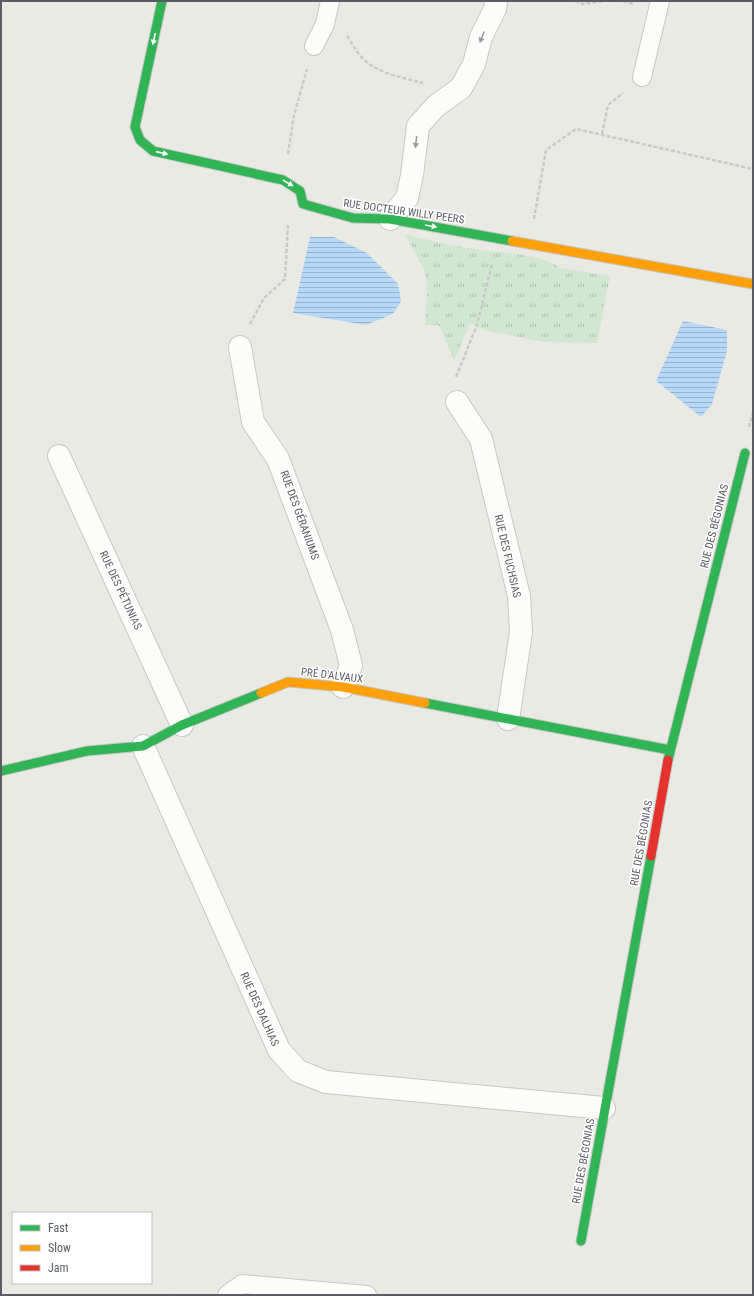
<svg xmlns="http://www.w3.org/2000/svg" width="754" height="1296" viewBox="0 0 754 1296" font-family="'Roboto Condensed',sans-serif">
<style>
.grass{fill:url(#grass-tufts)}
.water{fill:url(#water-rules)}
.lines{fill:none;stroke-linecap:round;stroke-linejoin:round}
.lane-casing{stroke:#c7c8c7;stroke-width:20}
.street-casing{stroke:#c7c8c7;stroke-width:24}
.fast-casing{stroke:#c6c7c5;stroke-width:11}
.slow-casing{stroke:#c6c7c5;stroke-width:11}
.jam-casing{stroke:#c6c7c5;stroke-width:11}
.path{stroke:#c7ccca;stroke-width:2.5;stroke-dasharray:4 2;stroke-linecap:butt}
.lane{stroke:#fcfcfb;stroke-width:18}
.street{stroke:#fcfcfb;stroke-width:22}
.fast{stroke:#30b455;stroke-width:9}
.slow{stroke:#ff9f0a;stroke-width:9}
.jam{stroke:#e5322d;stroke-width:9}
.oneway{fill:#9b9da0}
.oneway2{fill:#fff}
.labels{text-anchor:middle;stroke-width:3;stroke-linejoin:round;paint-order:stroke}
.street-label{font-size:11px;fill:#5a5e63;stroke:#fff}
</style>
<defs>
<pattern id="grass-tufts" width="24" height="20" patternUnits="userSpaceOnUse"><rect width="24" height="20" fill="#d2e7d1"/><path d="M3 7l-1-3M5 7V3M7 7l1-3M15 17l-1-3M17 17v-4M19 17l1-3" fill="none" stroke="#adbead"/></pattern>
<pattern id="water-rules" width="6" height="5" patternUnits="userSpaceOnUse"><rect width="6" height="5" fill="#b7d8f6"/><path d="M0 2.5h6" fill="none" stroke="#98b2cb"/></pattern>
</defs>
<rect width="100%" height="100%" fill="#eaeae5"/>
<path class="grass" d="M 405,235 C 432,240 459,247 486,251 C 506,253 545,255 560,268 L 610,276 L 597,343 L 544,342 L 483,330 L 470,323 L 454,361 L 439,325 L 425,325 L 427,292 L 425,271 Z"/>
<path class="water" d="M 310,237 L 334,237 L 367,253 L 398,284 L 401,301 L 393,314 L 366,325 L 293,313 Z
M 683,321 L 727,330 L 727,351 L 712,404 L 701,417 L 656,381 Z"/>
<g class="lines">
<defs>
<path id="lane" d="M 314,46 L 325,24 L 330,1
M 642,77 L 660,1
M 227,1295 L 242,1284 L 367,1295"/>
<path id="street" d="M 390,219 L 407,198 L 412,175 L 418,126 L 436,106 L 461,88 L 474,64 L 481,37 L 495,9 L 496,1
M 240,347 L 253,422 L 278,459 L 342,630 L 351,665 L 343,687
M 457,402 L 481,439 L 519,596 L 521,632 L 508,719
M 59,456 L 182,725
M 143,746 L 279,1050 L 298,1071 L 326,1082 L 604,1108"/>
<path id="fast" d="M 162,1 L 135,127 L 140,140 L 153,151 L 283,180 L 300,191 L 303,204 L 353,218 L 390,219 L 512,241
M 425,703 L 670,750
M 668,760 L 745,453
M 1,771 L 87,751 L 143,746 L 182,725 L 261,693
M 581,1241 L 651,856"/>
<path id="slow" d="M 512,241 L 753,284
M 261,693 L 288,682 L 343,687 L 425,703"/>
<path id="jam" d="M 651,856 L 668,760"/>
</defs>
<use href="#lane" class="lane-casing"/>
<use href="#street" class="street-casing"/>
<use href="#fast" class="fast-casing"/>
<use href="#slow" class="slow-casing"/>
<use href="#jam" class="jam-casing"/>
<path class="path" d="M 575,1 L 583,4 L 604,1
M 623,1 L 634,4
M 347,36 C 351,41 354,48 359,54 C 373,73 401,77 423,83
M 602,134 L 608,105 L 623,93
M 288,154 L 294,115 L 307,69
M 534,219 L 546,150 L 576,129 L 753,169
M 250,324 L 264,298 L 285,279 L 288,225
M 456,377 L 477,325 L 492,264
M 749,427 L 753,412
M 173,1295 L 174,1294"/>
<use href="#lane" class="lane"/>
<use href="#street" class="street"/>
<use href="#fast" class="fast"/>
<use href="#slow" class="slow"/>
<use href="#jam" class="jam"/>
</g>
<defs><path id="oneway-solid" d="M-6-.8H1V-3.2L6.5 0L1 3.2V.8H-6Z"/></defs>
<g class="oneway">
<use href="#oneway-solid" transform="translate(482 37) rotate(112)"/>
<use href="#oneway-solid" transform="translate(416 142) rotate(97)"/>
</g>
<g class="oneway2">
<use href="#oneway-solid" transform="translate(154 39) rotate(102)"/>
<use href="#oneway-solid" transform="translate(162 153) rotate(13)"/>
<use href="#oneway-solid" transform="translate(288 183) rotate(30)"/>
<use href="#oneway-solid" transform="translate(431 226) rotate(10)"/>
</g>
<g class="labels">
<g class="street-label">
<text transform="translate(404 211) rotate(8)" y="4">RUE DOCTEUR WILLY PEERS</text>
<text transform="translate(300 515) rotate(70)" y="4">RUE DES GÉRANIUMS</text>
<text transform="translate(714 526) rotate(-76)" y="4">RUE DES BÉGONIAS</text>
<text transform="translate(508 556) rotate(77)" y="4">RUE DES FUCHSIAS</text>
<text transform="translate(121 590) rotate(65)" y="4">RUE DES PÉTUNIAS</text>
<text transform="translate(332 675) rotate(7)" y="4">PRÉ D'ALVAUX</text>
<text transform="translate(641 843) rotate(-80)" y="4">RUE DES BÉGONIAS</text>
<text transform="translate(260 1009) rotate(66)" y="4">RUE DES DALHIAS</text>
<text transform="translate(583 1161) rotate(-80)" y="4">RUE DES BÉGONIAS</text>
</g>
</g>
<rect width="754" height="1296" fill="none" stroke="#5a5e63" stroke-width="4"/>
<rect x="12" y="1212" width="140" height="72" fill="#ffffff" stroke="#bdbfc1"/>
<rect x="20" y="1225" width="20" height="6" fill="#30b455" stroke="#bdbfc1"/>
<text x="48" y="1232" font-size="12" fill="#5a5e63">Fast</text>
<rect x="20" y="1245" width="20" height="6" fill="#ff9f0a" stroke="#bdbfc1"/>
<text x="48" y="1252" font-size="12" fill="#5a5e63">Slow</text>
<rect x="20" y="1265" width="20" height="6" fill="#e5322d" stroke="#bdbfc1"/>
<text x="48" y="1272" font-size="12" fill="#5a5e63">Jam</text>
</svg>
